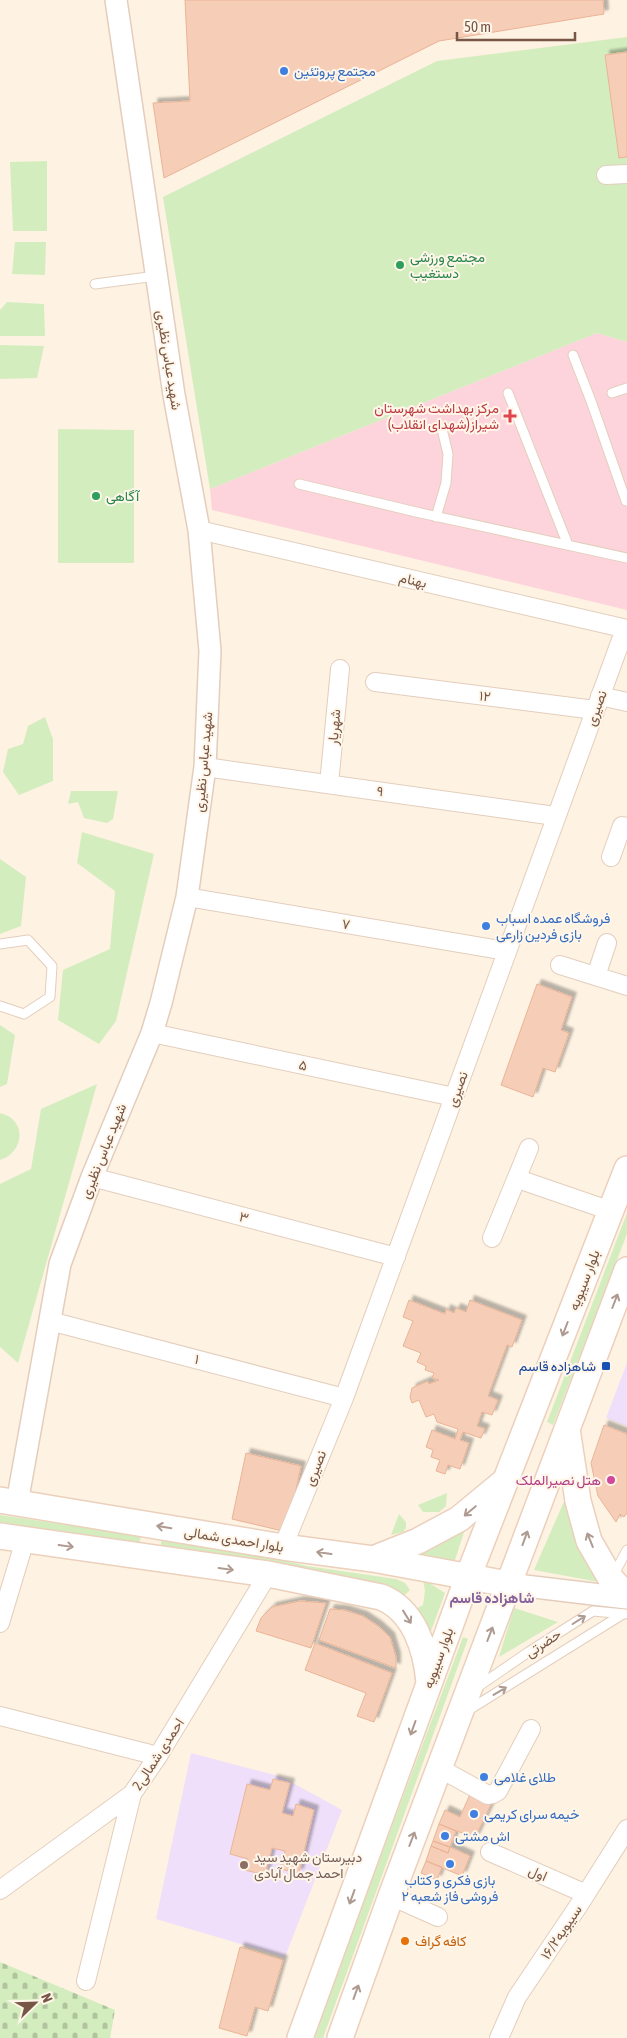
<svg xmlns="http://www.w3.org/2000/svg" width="627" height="2038" viewBox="0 0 627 2038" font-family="'Asap Condensed',Vazirmatn,sans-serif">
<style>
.education{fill:#efdffa}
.medical{fill:#fdd4db}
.grass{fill:#d4edbf}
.cemetery{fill:url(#cemetery-stones)}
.building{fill:#f6ceb7;stroke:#eab396;filter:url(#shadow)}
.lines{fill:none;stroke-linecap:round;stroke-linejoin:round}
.service-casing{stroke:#e3cebd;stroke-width:11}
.minor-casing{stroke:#e3cebd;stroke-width:20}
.tertiary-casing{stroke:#e3cebd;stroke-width:24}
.secondary-casing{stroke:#ebd0bc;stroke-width:28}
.service{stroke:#fff;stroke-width:9}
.minor{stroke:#fff;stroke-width:18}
.tertiary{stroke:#fff;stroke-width:21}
.secondary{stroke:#fff;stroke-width:25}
.oneway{stroke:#ae9a90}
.shop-dot{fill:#3f7fe0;stroke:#fff6ea;stroke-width:2}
.leisure-dot{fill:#2e9e5b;stroke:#fff6ea;stroke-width:2}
.health-dot{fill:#e0444e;stroke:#fff6ea;stroke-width:2}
.transit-dot{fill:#1a4fb4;stroke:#fff6ea;stroke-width:2}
.hotel-dot{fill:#d1479c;stroke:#fff6ea;stroke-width:2}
.education-dot{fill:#8d6e63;stroke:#fff6ea;stroke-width:2}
.food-dot{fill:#e8710a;stroke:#fff6ea;stroke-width:2}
.labels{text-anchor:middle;stroke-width:4;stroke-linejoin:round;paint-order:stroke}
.shop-label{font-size:14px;fill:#366cbe;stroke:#fff6ea;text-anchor:start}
.leisure-label{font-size:14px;fill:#27864d;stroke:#fff6ea;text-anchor:start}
.street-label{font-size:14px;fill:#785646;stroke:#fff6ea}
.health-label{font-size:14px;fill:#be3a42;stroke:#fff6ea;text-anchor:end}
.transit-label{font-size:14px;fill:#164399;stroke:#fff6ea;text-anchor:end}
.hotel-label{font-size:14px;fill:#b23c85;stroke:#fff6ea;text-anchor:end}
.education-label{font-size:14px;fill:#785e54;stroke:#fff6ea;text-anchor:start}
.food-label{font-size:14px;fill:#c56008;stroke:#fff6ea;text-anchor:start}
.neighbourhood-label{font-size:15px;font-weight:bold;fill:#86619c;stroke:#fff6ea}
</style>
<defs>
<pattern id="cemetery-stones" width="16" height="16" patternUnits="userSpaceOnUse" patternTransform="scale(1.25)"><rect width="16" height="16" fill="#d4edbf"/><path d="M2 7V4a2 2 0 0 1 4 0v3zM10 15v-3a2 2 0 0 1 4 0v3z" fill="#b1c39d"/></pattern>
<filter id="shadow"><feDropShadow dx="4.5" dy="-4.5" stdDeviation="1" flood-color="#0004"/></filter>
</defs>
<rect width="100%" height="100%" fill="#fef2e2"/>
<path class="education" d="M 627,1363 L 627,1426 L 606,1418 Z
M 191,1753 L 282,1777 L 342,1810 L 285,1957 L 156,1919 Z"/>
<path class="medical" d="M 597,333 L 627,342 L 627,610 L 212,510 L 210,489 Z"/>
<path class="grass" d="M 627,37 L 627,342 L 597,333 L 210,489 L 163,197 L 437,61 Z
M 47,161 L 47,231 L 13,231 L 10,162 Z
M 15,242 L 46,242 L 45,275 L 12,274 Z
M 7,302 L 44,304 L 45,336 L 0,336 L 0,310 Z
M 0,345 L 44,346 L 37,378 L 0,379 Z
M 58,429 L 134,430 L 134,563 L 58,563 Z
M 45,717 L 53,739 L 53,781 L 19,795 L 3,772 L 8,749 L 23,744 L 28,726 Z
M 71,791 L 118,791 L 113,819 L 107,823 L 84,818 L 78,802 L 68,804 Z
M 82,832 L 154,854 L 116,1021 L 99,1044 L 58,1020 L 63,970 L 110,949 L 115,891 L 77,863 Z
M 0,859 L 26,877 L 21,926 L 0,934 Z
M 0,1025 L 15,1035 L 7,1084 L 0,1087 Z
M 97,1084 L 18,1363 L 0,1347 L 0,1184 L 31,1169 L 41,1109 Z
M 0,1113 C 27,1119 25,1152 0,1160 Z
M 627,1213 L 627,1234 L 553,1425 L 547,1422 Z
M 569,1490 L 599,1582 L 534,1570 Z
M 447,1493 L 446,1506 L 439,1512 L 423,1512 L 418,1505 Z
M 399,1514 L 406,1522 L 406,1528 L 403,1532 L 391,1535 Z
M 0,1515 L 141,1536 L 139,1544 L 0,1523 Z
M 466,1526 L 453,1566 L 412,1559 Z
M 161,1539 L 256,1554 L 307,1566 L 396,1579 L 405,1583 L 410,1590 L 404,1596 L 161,1545 Z
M 423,1579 L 445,1593 L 427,1642 L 409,1612 L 423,1605 L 425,1591 Z
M 514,1608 L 558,1622 L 499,1657 Z
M 463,1637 L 468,1639 L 323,2038 L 315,2038 L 345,1951 Z"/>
<path class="cemetery" d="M 0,1962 L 115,2010 L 110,2038 L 0,2038 Z"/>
<path class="building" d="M 185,0 L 603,0 L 604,14 L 439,41 L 164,178 L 153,103 L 190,101 Z
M 627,52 L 627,157 L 619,158 L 605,55 Z
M 537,984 L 572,997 L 561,1030 L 569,1033 L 555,1072 L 543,1068 L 533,1097 L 501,1085 Z
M 409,1300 L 445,1314 L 446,1309 L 454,1313 L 456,1308 L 466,1312 L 470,1300 L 522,1320 L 512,1347 L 507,1345 L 488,1396 L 498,1400 L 492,1415 L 482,1412 L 477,1426 L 485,1429 L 481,1438 L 463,1432 L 460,1440 L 469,1443 L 460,1469 L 448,1465 L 445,1474 L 436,1471 L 440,1460 L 431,1457 L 433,1450 L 426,1447 L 432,1430 L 455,1439 L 458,1429 L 437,1422 L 434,1414 L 426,1417 L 419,1400 L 412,1403 L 410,1397 L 412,1388 L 428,1381 L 429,1384 L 439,1380 L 432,1378 L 434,1373 L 425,1370 L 426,1366 L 417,1362 L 421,1353 L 403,1346 L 413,1321 L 403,1317 Z
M 604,1425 L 627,1434 L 627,1513 L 624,1517 L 620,1514 L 616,1522 L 598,1496 L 591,1463 Z
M 246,1453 L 301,1466 L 287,1532 L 232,1519 Z
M 300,1601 L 326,1603 L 311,1648 L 256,1631 L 261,1618 L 272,1607 Z
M 330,1609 L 344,1610 L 363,1616 L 378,1626 L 390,1637 L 396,1657 L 396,1668 L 319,1640 Z
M 315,1643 L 392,1673 L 374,1722 L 357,1716 L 366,1693 L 305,1670 Z
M 273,1779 L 290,1783 L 282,1813 L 293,1816 L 296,1804 L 314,1810 L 299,1873 L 280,1869 L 285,1851 L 272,1848 L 265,1875 L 245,1870 L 248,1859 L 230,1854 L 247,1784 L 270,1790 Z
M 471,1792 L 493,1800 L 475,1838 L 439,1824 L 445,1810 L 460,1817 Z
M 439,1824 L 456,1831 L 450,1847 L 433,1841 Z
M 433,1841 L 450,1847 L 448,1853 L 431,1846 Z
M 431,1846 L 448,1853 L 450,1847 L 470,1856 L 462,1876 L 426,1861 Z
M 426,1861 L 442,1867 L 437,1880 L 421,1873 Z
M 240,1947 L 283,1960 L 268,2011 L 255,2007 L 247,2036 L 219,2028 Z"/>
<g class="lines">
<defs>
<path id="service" d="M 95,284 L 156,276
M 573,355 L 591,401 L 626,501 L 627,501
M 508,393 L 568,545
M 612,393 L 627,388
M 299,484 L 416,512 L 627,558
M 436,517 L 446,483 L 448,454 L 442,429
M 0,944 L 28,940 L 52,966 L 50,997 L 24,1014 L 0,1006
M 613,1576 L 627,1550
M 476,1688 L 530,1651 L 593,1611 L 625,1614
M 467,1711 L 623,1614"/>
<path id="minor" d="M 606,175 L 627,174
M 199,530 L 627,629
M 375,682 L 595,710
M 600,696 L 627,702
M 205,767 L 555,816
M 329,784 L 340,669
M 611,857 L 622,826 L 627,827
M 187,897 L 506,951
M 560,965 L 627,986
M 596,976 L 607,943
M 152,1033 L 454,1097
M 92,1177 L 396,1257
M 518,1179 L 611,1211
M 492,1238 L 529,1148
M 50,1321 L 344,1398
M 283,1547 L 344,1398 L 625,629
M 0,1623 L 25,1540
M 0,1716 L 158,1756
M 439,1768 L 488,1795 L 493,1794 L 498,1791 L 531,1729
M 490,1852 L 586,1894
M 0,1890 L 132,1794 L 158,1756 L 268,1574
M 391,1896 L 438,1917
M 86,1981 L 132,1794
M 499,2038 L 517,1997 L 579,1905 L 627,1829"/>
<path id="tertiary" d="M 17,1503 L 60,1264 L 92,1177 L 152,1033 L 161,1003 L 187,897 L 205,767 L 210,651 L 199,530 L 174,395 L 116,0
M 508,1584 L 627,1598"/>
<path id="secondary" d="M 567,1429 L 578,1501 L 589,1541 L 611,1579 L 622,1591 L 627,1594
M 0,1500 L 283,1547 L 373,1559 L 508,1584
M 0,1536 L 268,1574 L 381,1597 C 414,1610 426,1649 429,1682
M 373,1559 L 418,1541 L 459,1519 L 505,1481
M 300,2038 L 468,1577 L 627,1169
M 340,2038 L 391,1896 L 627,1270"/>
</defs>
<use href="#service" class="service-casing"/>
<use href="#minor" class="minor-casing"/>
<use href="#tertiary" class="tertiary-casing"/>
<use href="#secondary" class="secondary-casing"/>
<use href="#service" class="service"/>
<use href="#minor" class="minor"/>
<use href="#tertiary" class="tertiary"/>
<use href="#secondary" class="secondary"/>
</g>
<defs><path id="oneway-shaft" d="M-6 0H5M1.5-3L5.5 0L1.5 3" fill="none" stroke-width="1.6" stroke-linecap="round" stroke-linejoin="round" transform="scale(1.25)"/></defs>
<g class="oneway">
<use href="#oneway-shaft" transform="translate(615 1301) rotate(-69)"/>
<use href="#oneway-shaft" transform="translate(565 1329) rotate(111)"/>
<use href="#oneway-shaft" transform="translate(470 1511) rotate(140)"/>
<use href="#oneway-shaft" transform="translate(164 1527) rotate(-171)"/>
<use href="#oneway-shaft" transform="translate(525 1538) rotate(-70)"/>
<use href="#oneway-shaft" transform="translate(590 1540) rotate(-112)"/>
<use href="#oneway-shaft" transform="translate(66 1546) rotate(8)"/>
<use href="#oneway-shaft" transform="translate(324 1553) rotate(-172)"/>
<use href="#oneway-shaft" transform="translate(226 1569) rotate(8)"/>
<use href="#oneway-shaft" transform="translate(407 1617) rotate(58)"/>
<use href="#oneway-shaft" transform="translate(579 1620) rotate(-32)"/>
<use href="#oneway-shaft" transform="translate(490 1634) rotate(-69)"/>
<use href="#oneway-shaft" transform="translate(500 1691) rotate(-31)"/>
<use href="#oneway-shaft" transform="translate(413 1728) rotate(110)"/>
<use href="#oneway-shaft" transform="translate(412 1839) rotate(-69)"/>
<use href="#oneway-shaft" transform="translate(352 1897) rotate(110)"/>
<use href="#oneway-shaft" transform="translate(356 1992) rotate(-70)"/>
</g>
<g class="shop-dot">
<circle cx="284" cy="71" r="5"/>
<circle cx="486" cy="926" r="5"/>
<circle cx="484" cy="1777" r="5"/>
<circle cx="474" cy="1814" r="5"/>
<circle cx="445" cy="1836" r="5"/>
<circle cx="450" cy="1864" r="5"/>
</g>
<g class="leisure-dot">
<circle cx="400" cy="265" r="5"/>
<circle cx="96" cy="496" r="5"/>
</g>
<path class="health-dot" d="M507.5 408.5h5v5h5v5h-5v5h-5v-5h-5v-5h5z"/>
<rect class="transit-dot" x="601" y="1361" width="10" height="10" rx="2.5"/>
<circle class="hotel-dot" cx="611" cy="1480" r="5"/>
<circle class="education-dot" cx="244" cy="1865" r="5"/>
<circle class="food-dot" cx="405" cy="1941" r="5"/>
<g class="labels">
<g class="shop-label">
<text x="294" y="76">مجتمع پروتئین</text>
<text x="496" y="923">فروشگاه عمده اسباب<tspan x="496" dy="16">بازی فردین زارعی</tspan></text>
<text x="494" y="1782">طلای غلامی</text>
<text x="484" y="1819">خیمه سرای کریمی</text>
<text x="455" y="1841">اش مشتی</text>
<text x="450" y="1885" text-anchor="middle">بازی فکری و کتاب<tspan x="450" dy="16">فروشی فاز شعبه ۲</tspan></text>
</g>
<g class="leisure-label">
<text x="410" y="262">مجتمع ورزشی<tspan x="410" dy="16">دستغیب</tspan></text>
<text x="106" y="501">آگاهی</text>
</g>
<g class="street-label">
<text transform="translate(169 360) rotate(81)" y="5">شهید عباس نظیری</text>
<text transform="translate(413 580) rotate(13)" y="5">بهنام</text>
<text transform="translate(485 696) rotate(7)" y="5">۱۲</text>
<text transform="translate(596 708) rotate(-70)" y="5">نصیری</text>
<text transform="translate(334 727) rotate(-85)" y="5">شهریار</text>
<text transform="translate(203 762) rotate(-85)" y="5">شهید عباس نظیری</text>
<text transform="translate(380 791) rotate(8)" y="5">۹</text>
<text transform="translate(346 924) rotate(9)" y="5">۷</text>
<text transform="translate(303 1065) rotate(12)" y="5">۵</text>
<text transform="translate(457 1089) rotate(-70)" y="5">نصیری</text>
<text transform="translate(103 1151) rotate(-68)" y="5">شهید عباس نظیری</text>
<text transform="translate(244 1217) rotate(15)" y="5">۳</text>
<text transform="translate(584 1280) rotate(-69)" y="5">بلوار سیبویه</text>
<text transform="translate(197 1359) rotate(15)" y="5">۱</text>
<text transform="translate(315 1468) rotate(-68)" y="5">نصیری</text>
<text transform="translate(234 1539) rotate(9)" y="5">بلوار احمدی شمالی</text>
<text transform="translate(543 1643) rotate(-33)" y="5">حضرتی</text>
<text transform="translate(438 1658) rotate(-70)" y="5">بلوار سیبویه</text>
<text transform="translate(158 1754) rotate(-57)" y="5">2احمدی شمالی</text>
<text transform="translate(538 1873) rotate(24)" y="5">اول</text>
<text transform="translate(561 1932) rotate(-56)" y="5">سیبویه۱۶/۲</text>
</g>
<g class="health-label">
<text x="499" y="413">مرکز بهداشت شهرستان<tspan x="499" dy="16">شیراز(شهدای انقلاب)</tspan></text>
</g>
<g class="transit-label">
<text x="596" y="1371">شاهزاده قاسم</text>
</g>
<g class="hotel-label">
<text x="601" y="1485">هتل نصیرالملک</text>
</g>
<g class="education-label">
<text x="254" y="1862">دبیرستان شهید سید<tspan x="254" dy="16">احمد جمال آبادی</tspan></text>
</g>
<g class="food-label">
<text x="415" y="1946">کافه گراف</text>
</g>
<g class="neighbourhood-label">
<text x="492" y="1603">شاهزاده قاسم</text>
</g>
</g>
<g transform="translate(35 2003) rotate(67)" stroke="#fff6ea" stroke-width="4" paint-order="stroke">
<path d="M0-4L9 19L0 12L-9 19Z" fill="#785646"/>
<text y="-8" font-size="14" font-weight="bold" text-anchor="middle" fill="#785646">N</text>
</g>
<path d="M457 32v8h118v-8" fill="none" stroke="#785646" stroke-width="2.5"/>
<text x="464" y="32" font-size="15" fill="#785646" stroke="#fff6ea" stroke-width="4" paint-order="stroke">50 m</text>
</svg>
